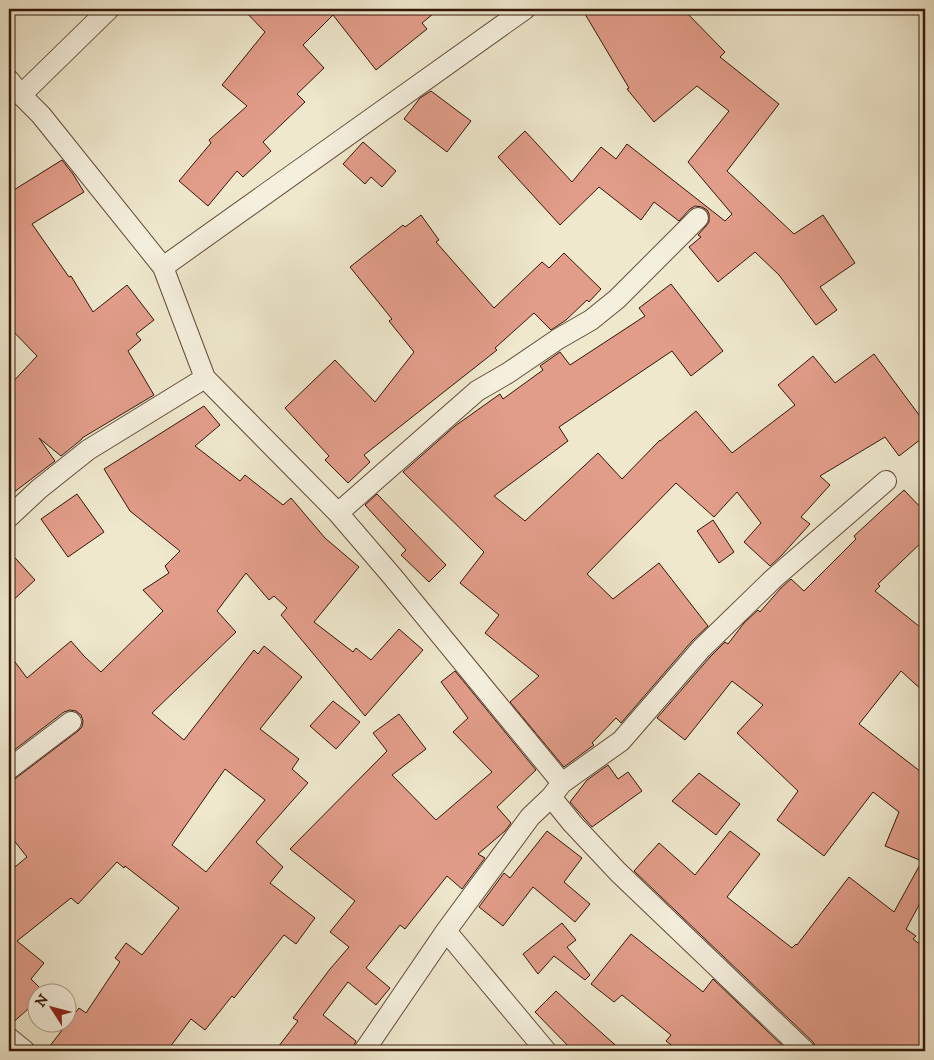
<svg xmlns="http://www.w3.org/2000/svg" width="934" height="1060" viewBox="0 0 934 1060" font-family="'IM FELL DW Pica',serif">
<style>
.building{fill:#e29d8a;stroke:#341708;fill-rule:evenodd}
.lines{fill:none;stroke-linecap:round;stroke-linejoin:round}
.street-casing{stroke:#634b39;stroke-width:22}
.street{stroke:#f5f0de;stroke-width:20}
</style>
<rect width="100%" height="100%" fill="#efe8cd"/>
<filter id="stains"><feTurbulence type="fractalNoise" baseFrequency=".004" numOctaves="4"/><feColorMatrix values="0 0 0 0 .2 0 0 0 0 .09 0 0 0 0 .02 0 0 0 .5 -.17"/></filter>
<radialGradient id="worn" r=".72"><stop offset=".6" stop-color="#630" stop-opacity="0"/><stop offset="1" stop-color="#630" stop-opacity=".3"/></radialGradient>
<path class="building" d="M 243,9 L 439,9 L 422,23 L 427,29 L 376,70 L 333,15 L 303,45 L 324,68 L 297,94 L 305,102 L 263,142 L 271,151 L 243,177 L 237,171 L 208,206 L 179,181 L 211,143 L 209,140 L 247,106 L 222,85 L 265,32 Z
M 582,9 L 683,9 L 725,52 L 720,57 L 779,104 L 727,171 L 794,234 L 823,215 L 855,263 L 820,287 L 837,310 L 816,325 L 779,275 L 755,252 L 718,282 L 689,247 L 701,237 L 698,235 L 706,226 L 709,222 L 709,214 L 707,210 L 702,207 L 695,206 L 690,209 L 679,221 L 654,202 L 641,220 L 599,187 L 560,225 L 498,157 L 525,131 L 572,182 L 601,147 L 616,159 L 627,144 L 725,221 L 732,214 L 688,162 L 729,111 L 697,86 L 654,122 L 627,89 L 629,88 Z
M 431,91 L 471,121 L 447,152 L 404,119 L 420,98 Z
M 363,142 L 396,171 L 382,187 L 371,177 L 365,184 L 343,164 Z
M 62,160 L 73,174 L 84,192 L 32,224 L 69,277 L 71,276 L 93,312 L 127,285 L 154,320 L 136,334 L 141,340 L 128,351 L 154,395 L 82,438 L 82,439 L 61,456 L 39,438 L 55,461 L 9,496 L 9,386 L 37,356 L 9,327 L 9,193 Z
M 421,215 L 439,240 L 436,242 L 494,308 L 542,262 L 549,268 L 564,253 L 601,289 L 589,302 L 587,300 L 566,320 L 551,330 L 534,313 L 495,348 L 497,350 L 364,455 L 370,462 L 348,483 L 325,460 L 329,456 L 285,408 L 335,360 L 375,402 L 414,352 L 389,321 L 392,319 L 350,267 L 403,225 L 405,227 Z
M 671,284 L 723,351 L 691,376 L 672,351 L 559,427 L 568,441 L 494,496 L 525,521 L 598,453 L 622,479 L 660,440 L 660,441 L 696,411 L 732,453 L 795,405 L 778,385 L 813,356 L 835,383 L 874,354 L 925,423 L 925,436 L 899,456 L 885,437 L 820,476 L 830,485 L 801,517 L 810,524 L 781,556 L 770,566 L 744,542 L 761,523 L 737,492 L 714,517 L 676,483 L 587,574 L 613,599 L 659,563 L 708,626 L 692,641 L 621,723 L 616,718 L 592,743 L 594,745 L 564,767 L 510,702 L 539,676 L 485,633 L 499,615 L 460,583 L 484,552 L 403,472 L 455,426 L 500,394 L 503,399 L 543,370 L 540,366 L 560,352 L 570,365 L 645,316 L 639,308 Z
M 204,406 L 220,425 L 195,446 L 240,481 L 245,475 L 283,505 L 291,498 L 325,538 L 359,567 L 314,622 L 353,652 L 356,648 L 371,660 L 399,629 L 423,650 L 365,716 L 281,615 L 287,608 L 274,596 L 269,600 L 246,573 L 217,611 L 236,632 L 152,713 L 184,740 L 254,650 L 258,654 L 264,646 L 302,677 L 260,729 L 299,759 L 292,769 L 308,783 L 256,842 L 283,867 L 270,883 L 315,918 L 296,944 L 284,935 L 234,998 L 232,996 L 205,1030 L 191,1019 L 167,1051 L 46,1051 L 79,1008 L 86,1013 L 120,962 L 115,958 L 126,943 L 142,955 L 179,908 L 125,866 L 124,868 L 117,862 L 78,904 L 71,898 L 17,941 L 44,963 L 31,979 L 44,992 L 38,992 L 38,1000 L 9,1026 L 9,872 L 27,857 L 9,834 L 9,781 L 16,778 L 78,731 L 82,727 L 83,721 L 81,715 L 76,711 L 70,710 L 64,712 L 9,754 L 9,654 L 27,678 L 71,641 L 84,656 L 101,672 L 163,611 L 143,590 L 169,573 L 165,566 L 180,551 L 130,511 L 104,469 ZM 225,769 L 265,800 L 206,872 L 172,845 Z
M 904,490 L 925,512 L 925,539 L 878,584 L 880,586 L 875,591 L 925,631 L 925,693 L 901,671 L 859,724 L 925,775 L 925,894 L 906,929 L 916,936 L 913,939 L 925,948 L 925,1051 L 817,1051 L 816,1047 L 813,1042 L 634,871 L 659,843 L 695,875 L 730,831 L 760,854 L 727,897 L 792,948 L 796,944 L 797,945 L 849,877 L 894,912 L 922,861 L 885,846 L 899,812 L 873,792 L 824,856 L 777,820 L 798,791 L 737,733 L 763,705 L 732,681 L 685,740 L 657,718 L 710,657 L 725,642 L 728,644 L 744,623 L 758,610 L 760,612 L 781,588 L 791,579 L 804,591 L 856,539 L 854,536 Z
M 77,494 L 104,532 L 68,557 L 41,519 Z
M 377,494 L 446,565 L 429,582 L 401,555 L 406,550 L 365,505 Z
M 713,520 L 734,552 L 719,563 L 697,531 Z
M 9,551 L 35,580 L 9,604 Z
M 455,671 L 536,770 L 497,807 L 511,823 L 505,831 L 478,854 L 485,858 L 462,889 L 447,876 L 405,929 L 400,925 L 366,968 L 390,988 L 376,1005 L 348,982 L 323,1015 L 356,1041 L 354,1045 L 352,1051 L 275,1051 L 298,1021 L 293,1018 L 330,969 L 349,947 L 330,932 L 355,901 L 290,849 L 387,751 L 373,733 L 399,714 L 426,749 L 392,775 L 436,820 L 492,772 L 453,732 L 468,718 L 441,682 Z
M 333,701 L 360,722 L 336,749 L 310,726 Z
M 608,765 L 618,779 L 628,772 L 642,791 L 592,827 L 570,802 L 587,780 Z
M 699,773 L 740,804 L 716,835 L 672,801 Z
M 547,831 L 582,858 L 564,882 L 590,904 L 575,922 L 533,887 L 503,926 L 479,907 L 504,873 L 510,878 Z
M 562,923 L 576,940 L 567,947 L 590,975 L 585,980 L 554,956 L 538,974 L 523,954 Z
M 631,934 L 703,992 L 713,979 L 788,1051 L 679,1051 L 666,1041 L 671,1035 L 622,995 L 614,1002 L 591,984 Z
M 556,991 L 585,1018 L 622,1051 L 573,1051 L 535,1012 Z"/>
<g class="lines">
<defs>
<path id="street" d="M 9,80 L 21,95 L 41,115 L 163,267 L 205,378 L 338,513 L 392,576 L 562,783
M 21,95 L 109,9
M 163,267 L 525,9
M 338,513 L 477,391 L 508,373 L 558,339 L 591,320 L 617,299 L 698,218
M 9,517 L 39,489 L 88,450 L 205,378
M 9,769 L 71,722
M 551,797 L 572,823 L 618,872 L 805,1051
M 446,931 L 546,1051
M 9,1038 L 25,1051
M 364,1051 L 446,931 L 530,817 L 551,797 L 562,783 L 621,741 L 701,649 L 773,579 L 886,481"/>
</defs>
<use href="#street" class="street-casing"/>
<use href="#street" class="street"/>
</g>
<rect width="934" height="1060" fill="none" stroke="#efe8cd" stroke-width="30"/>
<rect x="10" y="10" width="914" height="1040" fill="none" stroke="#341708" stroke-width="2.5"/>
<rect x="15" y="15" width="904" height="1030" fill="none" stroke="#341708"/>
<g transform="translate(52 1008) rotate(306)"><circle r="24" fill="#f5f0de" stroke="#a89988"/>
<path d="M0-4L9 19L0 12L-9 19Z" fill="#8f2418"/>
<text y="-8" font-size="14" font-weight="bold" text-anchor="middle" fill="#341708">N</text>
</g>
<rect width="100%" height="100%" filter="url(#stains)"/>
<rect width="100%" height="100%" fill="url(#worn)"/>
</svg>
